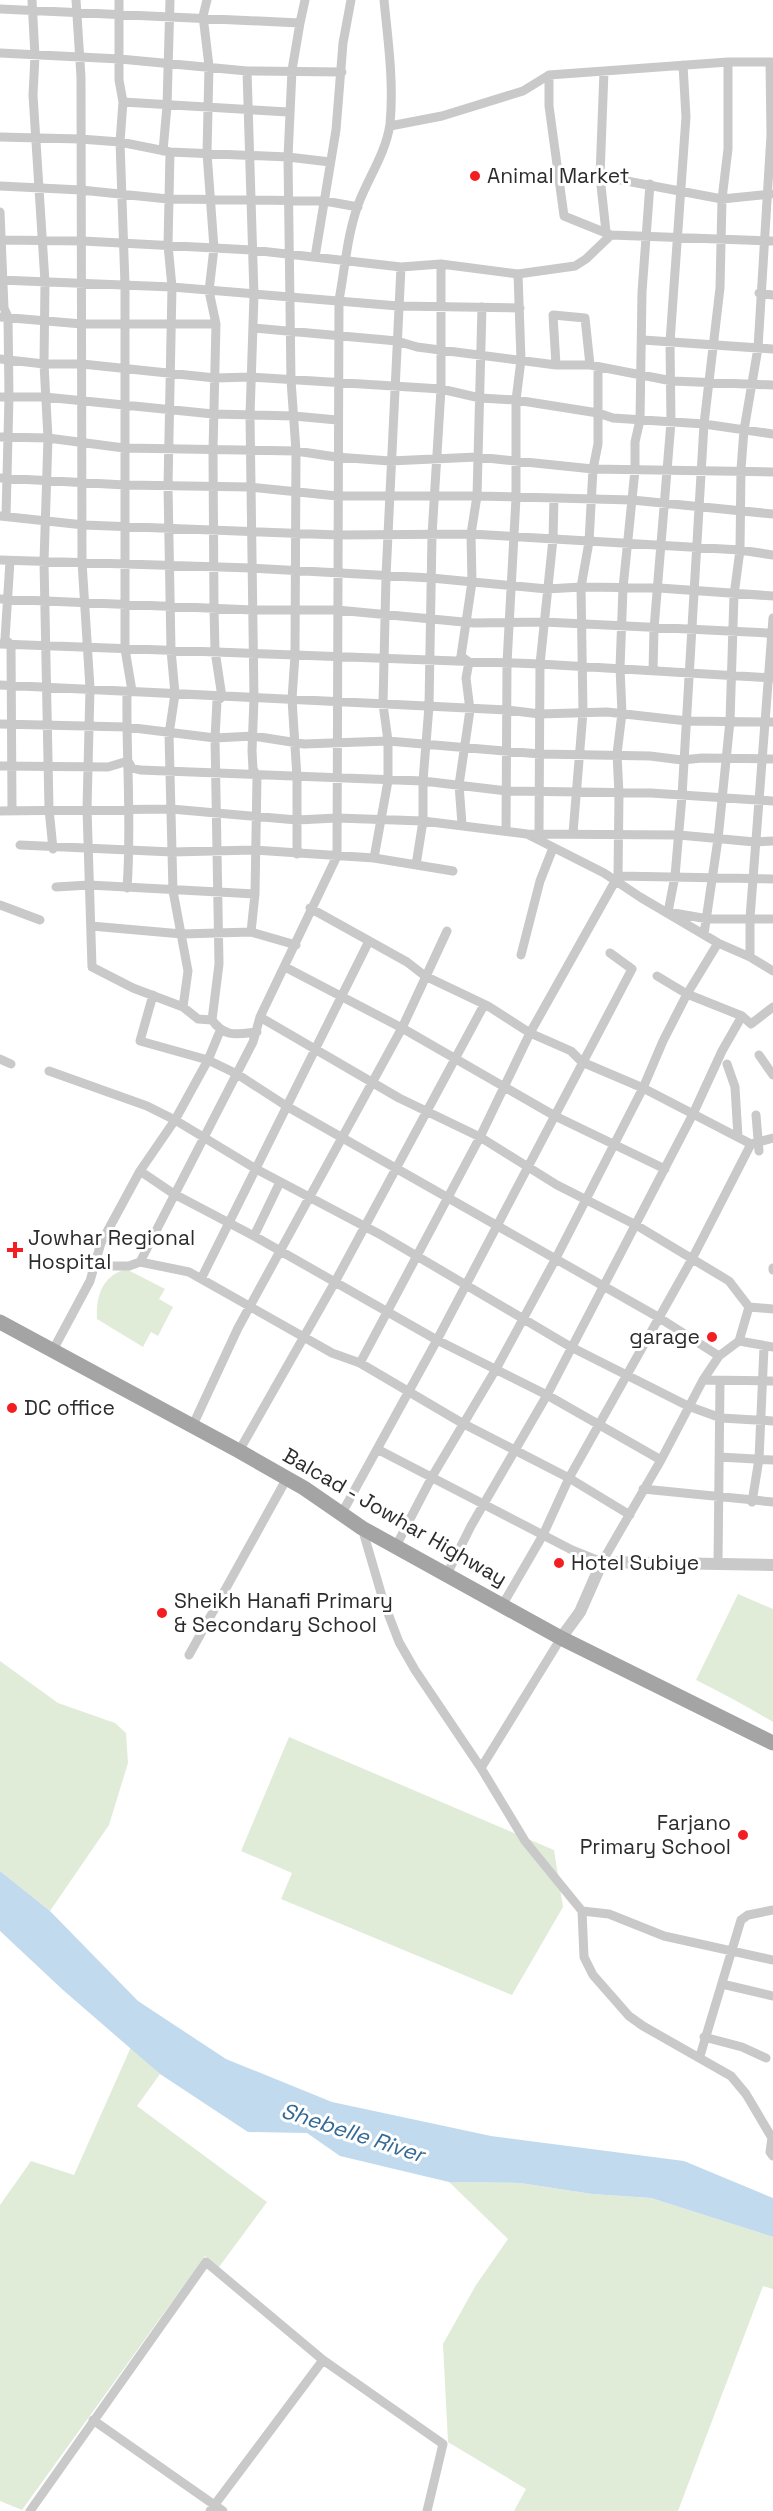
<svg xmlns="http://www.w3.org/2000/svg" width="773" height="2511" viewBox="0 0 773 2511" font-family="'Space Grotesk',sans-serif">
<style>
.green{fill:#e1ecd8}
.water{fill:#c2daee}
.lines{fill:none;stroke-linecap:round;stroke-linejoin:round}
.minor{stroke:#c9c9c9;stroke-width:9}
.tertiary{stroke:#c9c9c9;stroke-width:12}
.primary{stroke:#a4a4a4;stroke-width:15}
.poi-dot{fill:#f31e21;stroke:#fff;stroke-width:2}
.labels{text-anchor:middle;stroke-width:6;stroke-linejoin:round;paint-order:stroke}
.poi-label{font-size:21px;fill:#2c2c2c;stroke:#fff;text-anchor:start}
.street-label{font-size:21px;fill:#2c2c2c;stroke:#fff}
.water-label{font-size:22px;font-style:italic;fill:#346994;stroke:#fff}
</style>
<rect width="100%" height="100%" fill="#fff"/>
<path class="green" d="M 126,1269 L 165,1289 L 159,1299 L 173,1307 L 158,1336 L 151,1332 L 143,1347 L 97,1319 C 96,1296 102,1276 126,1269 Z
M 738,1594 L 773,1609 L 773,1722 C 748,1707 722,1693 696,1680 Z
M 0,1661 L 58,1703 L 115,1723 L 126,1733 L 128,1763 L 109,1825 L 50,1911 L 0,1871 Z
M 289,1737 L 554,1850 L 563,1907 L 512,1995 L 281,1899 L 292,1873 L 241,1851 Z
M 131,2047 L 160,2074 L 137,2106 L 267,2202 L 219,2267 L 205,2256 L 22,2510 L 0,2501 L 0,2205 L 31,2161 L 74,2175 Z
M 449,2182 L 520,2183 L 592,2194 L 651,2198 L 773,2237 L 773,2289 L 763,2286 L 678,2511 L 514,2511 L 526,2489 L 448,2442 L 443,2344 L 476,2285 L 508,2239 Z"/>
<path class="water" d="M 0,1871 L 50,1911 L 138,2001 L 226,2059 L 332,2102 L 491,2136 L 684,2161 L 773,2198 L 773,2237 L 651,2198 L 592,2194 L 520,2183 L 449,2182 L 340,2156 L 307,2133 L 248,2132 L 160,2074 L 63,1990 L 0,1931 Z"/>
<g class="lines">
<path class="minor" d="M 32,0 L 35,56 L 33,95 L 45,282 L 44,364 L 48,438 L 44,562 L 49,809 L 53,849
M 76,0 L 81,77 L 82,562 L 90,688 L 87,809 L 92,967 L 133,988 L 183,1007 L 198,1019 L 212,1020 C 225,1038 237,1034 257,1032
M 119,0 L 119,80 L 123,102 L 120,142 L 125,285 L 125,649 L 132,691 L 127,693 C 126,758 132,823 127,888
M 207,0 L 203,16 L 209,66 L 207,153 L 214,248 L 209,291 L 216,324 L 213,450 L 214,608 L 215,651 L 222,697 L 217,701 L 215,738 L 219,964 L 212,1020
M 0,9 L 300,23 L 292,70 L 288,157 L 291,380 L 296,451 L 295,655 L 292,699 L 297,778 L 297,854
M 300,23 L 305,0
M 0,53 L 120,59 L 247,71 L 342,72
M 728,62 L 728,149 L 722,199 L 720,288 L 704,424 L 682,796 L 675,876 L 668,912 L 708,919 L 773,919
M 247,71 L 254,295 L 250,415 L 254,698 L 252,751 L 253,769 L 257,776 L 255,894 L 251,932
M 604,71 L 600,176 L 606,232
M 549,75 L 549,106 L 564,216 L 611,235 L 773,241
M 123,102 L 288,112
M 390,126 L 442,116 L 523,91 L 549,75 L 728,62 L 773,62
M 0,137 L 80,139 L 120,142 L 170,152 L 288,157 L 330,162
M 163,151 L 167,106 L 170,0
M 170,152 L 168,245 L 172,287 L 168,486 L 171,650 L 175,694 L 169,734 L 173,891 L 188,971 L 183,1007
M 560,174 L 600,176 L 722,199 L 771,194
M 0,186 L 81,190 L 168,199 L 325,201 L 358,207
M 0,212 L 4,308 L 8,317 L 9,397 L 6,516
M 0,240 L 83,241 L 252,250 L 401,267 L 441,264 L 518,274 L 575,266 L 586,259 L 611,235
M 315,257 L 336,130 L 343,43 L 351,0
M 0,280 L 172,287 L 398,306 L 520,308
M 759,293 L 773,295
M 0,317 L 82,324 L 216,324
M 253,328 L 397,341 L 417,347 L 556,365 L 590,365 L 672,381 L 773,385
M 643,340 L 773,349
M 0,359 L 44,364 L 82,364 L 215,378 L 251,377 L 441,389 L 480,398 L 516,400 L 598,413 L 613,418 L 704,424 L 773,434
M 556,365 L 553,315 L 585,318 L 590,365
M 0,397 L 45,397 L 213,414 L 294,416 L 337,420
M 0,437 L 48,438 L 124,448 L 296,451 L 336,457 L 390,461 L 477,457 L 593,469 L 773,472
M 0,478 L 125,485 L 250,487 L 337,496 L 477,496 L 632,500 L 773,514
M 0,516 L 84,525 L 338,535 L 471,534 L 740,550 L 773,555
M 0,560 L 251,568 L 431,578 L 547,589 L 581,587 L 659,588 L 773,596
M 10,561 L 5,639 L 11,645 L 12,809
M 0,599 L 253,610 L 337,610 L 474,623 L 544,622 L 767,633 L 773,636
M 0,644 L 540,664 L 773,678
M 653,670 L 654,629 L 671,422 L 670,342 L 686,117 L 683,65
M 0,685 L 507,710 L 540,714 L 607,712 L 687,721 L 773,722
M 0,724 L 126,727 L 215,738 L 253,736 L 304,744 L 388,741 L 540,754 L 650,756 L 682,760 L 702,758 L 773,759
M 0,766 L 108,767 L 128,761 L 132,768 L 140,770 L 423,781 L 507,791 L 651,793 L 773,801
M 0,811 L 171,809 L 297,820 L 337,818 L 423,821 L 527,834 L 679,835 L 755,842 L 773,841
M 462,824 L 459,785 L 470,710 L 466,678 L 469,662 L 461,656 L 472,582 L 471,534 L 477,496 L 482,307
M 506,831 L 507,663 L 516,498 L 516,400 L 521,360 L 518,274
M 539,832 L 540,664 L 553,539 L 554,498
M 573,833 L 583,712 L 581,587 L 589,542 L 593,469 L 598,444 L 598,368
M 527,834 L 604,873 L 640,897 L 718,943 L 750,957 L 773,971
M 20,845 L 172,852 L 254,850 L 374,858 L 453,871
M 374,858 L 388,781 L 388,741 L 383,704 L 386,576 L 401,267
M 416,865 L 423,821 L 423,781 L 429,706 L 432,535 L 441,389 L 441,264
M 618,876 L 773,879
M 56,887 L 89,885 L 255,894
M 0,905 L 40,920
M 310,908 L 407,962 L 425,976 L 488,1006 L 530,1033 L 571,1051 L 582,1062 L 643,1088 L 751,1144
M 91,926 L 182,934 L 251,932 L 296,945
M 704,934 L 718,839 L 730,721 L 734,595 L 740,550 L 741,469 L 744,430 L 758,348 L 771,135 L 770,62
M 521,955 L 540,881 L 553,848
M 750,957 L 750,918 L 773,618
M 285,967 L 402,1028 L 555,1116 L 665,1169
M 657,976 L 687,994 L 742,1016 L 751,1024 L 773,1007
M 153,995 L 140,1041 L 208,1060 L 237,1074 L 288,1107 L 658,1317 L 719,1356
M 260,1017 L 399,1098 L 480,1137 L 557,1185 L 636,1225 L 729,1281 L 749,1307
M 759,1055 L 773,1075
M 0,1059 L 11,1064
M 727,1064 L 735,1087 L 738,1137
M 49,1071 L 147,1106 L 175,1120 L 256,1169 L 383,1236 L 571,1347 L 688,1406 L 721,1418 L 773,1421
M 756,1115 L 759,1151
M 140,1171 L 174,1194 L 254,1236 L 437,1340 L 547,1395 L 661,1460
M 254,1236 L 280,1182
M 140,1262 L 189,1272 L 332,1353 L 360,1363 L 462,1423 L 569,1478 L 630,1515
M 94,1266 L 129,1266 L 140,1262 L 253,1042 L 260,1017 L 337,856 L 339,300 C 345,268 347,236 358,205 C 368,178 386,153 390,124 C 394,83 388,41 384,0
M 773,1268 L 773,1270
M 201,1279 L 369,941
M 749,1307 L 773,1309
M 739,1341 L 773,1347
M 53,1350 L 90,1281 L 101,1243 L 140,1171 L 175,1120 L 208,1060 L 220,1031
M 360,1363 L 480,1137 L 530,1033 L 618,876 L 619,794 L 617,754 L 622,713 L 620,668 L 623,588 L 635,470 L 635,442 L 640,420 L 642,292 L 650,184
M 703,1380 L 773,1381
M 192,1427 L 238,1328 L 402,1028 L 447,931
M 377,1449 L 572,1550 L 602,1562 L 661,1460 L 703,1380 L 719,1356 L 739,1341 L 749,1307
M 239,1451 L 335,1282 L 484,1005
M 719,1457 L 773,1460
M 643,1489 L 773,1502
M 752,1502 L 759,1459 L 764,1347
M 342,1513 L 437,1340 L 632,969 L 610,953
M 362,1528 L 384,1603 L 399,1642 L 415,1670 L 481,1768 L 525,1841 L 582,1911 L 584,1957 L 593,1975 L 629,2016 L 643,2026 L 731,2076 L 746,2094 L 772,2138 L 770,2152 L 773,2156
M 396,1546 L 433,1475 L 496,1369 L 555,1260 L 643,1088 L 663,1041 L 687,994 L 718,943
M 718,1563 L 720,1381
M 447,1574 L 471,1526 L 547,1395 L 693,1114 L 722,1051 L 742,1016
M 503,1604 L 543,1535 L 569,1478 L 692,1259 L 751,1144 L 773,1138
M 189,1655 L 287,1478
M 481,1768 L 561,1638
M 582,1911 L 609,1914 L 664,1936 L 773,1960
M 722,1984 L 773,1996
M 704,2037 L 742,2047 L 766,2058
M 700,2056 L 741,1920 L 748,1915 L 773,1910
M 93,2420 L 223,2511
M 30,2511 L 206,2262 L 323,2360 L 443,2444 L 427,2511
M 210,2511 L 323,2360"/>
<path class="tertiary" d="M 561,1638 L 580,1612 L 602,1562 L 773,1565"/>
<path class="primary" d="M 0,1322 L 239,1451 L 304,1488 L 362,1528 L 561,1638 L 773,1743"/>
</g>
<g class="poi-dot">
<circle cx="475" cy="176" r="6"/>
<path d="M12 1241h6v6h6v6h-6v6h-6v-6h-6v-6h6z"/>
<circle cx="712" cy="1337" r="6"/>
<circle cx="12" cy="1408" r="6"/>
<circle cx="559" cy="1563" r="6"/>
<circle cx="162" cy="1613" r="6"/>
<circle cx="743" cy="1835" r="6"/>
</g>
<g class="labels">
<g class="poi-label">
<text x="487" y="183">Animal Market</text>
<text x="28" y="1245">Jowhar Regional<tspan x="28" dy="24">Hospital</tspan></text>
<text x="700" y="1344" text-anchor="end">garage</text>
<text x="24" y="1415">DC office</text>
<text x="571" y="1570">Hotel Subiye</text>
<text x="174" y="1608">Sheikh Hanafi Primary<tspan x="174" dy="24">&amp; Secondary School</tspan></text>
<text x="731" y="1830" text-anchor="end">Farjano<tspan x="731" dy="24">Primary School</tspan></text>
</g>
<g class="street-label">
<text transform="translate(395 1517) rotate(30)" y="7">Balcad - Jowhar Highway</text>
</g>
<g class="water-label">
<text transform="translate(353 2132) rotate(18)" y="8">Shebelle River</text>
</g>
</g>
</svg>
